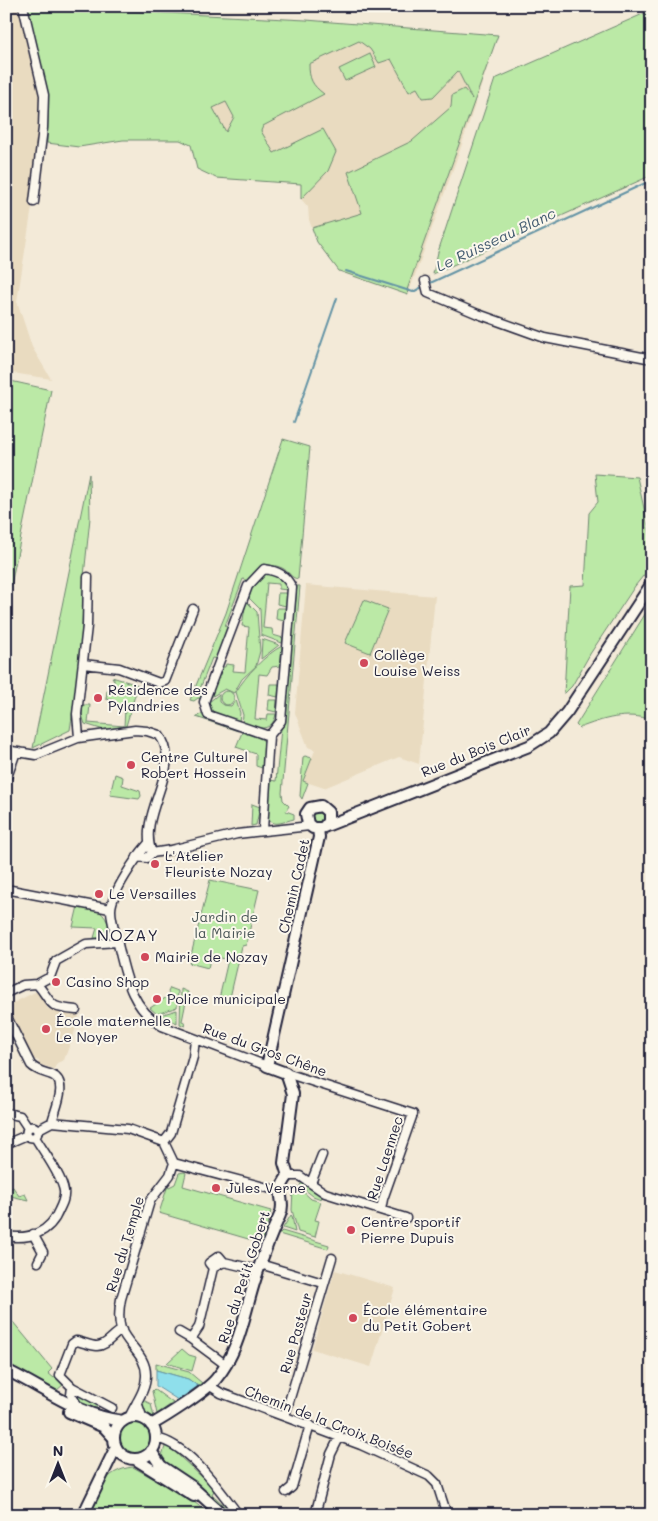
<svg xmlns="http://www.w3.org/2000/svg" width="658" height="1521" viewBox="0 0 658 1521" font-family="Mali,sans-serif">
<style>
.built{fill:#e9dbc0}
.green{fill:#bbe9a6;stroke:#6e8670;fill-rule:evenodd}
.water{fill:#8fdfeb;stroke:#6393a5}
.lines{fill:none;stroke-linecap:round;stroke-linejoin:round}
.stream{stroke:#6393a5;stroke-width:2}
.street-casing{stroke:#22223b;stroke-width:11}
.secondary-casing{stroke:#22223b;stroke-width:14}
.street{stroke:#fbf7ec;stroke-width:8}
.secondary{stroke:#fbf7ec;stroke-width:10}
.poi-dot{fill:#d1495b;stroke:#fbf7ec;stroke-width:2}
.labels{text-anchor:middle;stroke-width:4;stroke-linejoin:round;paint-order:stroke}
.poi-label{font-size:14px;fill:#22223b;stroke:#fbf7ec;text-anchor:start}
.street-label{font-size:14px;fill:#22223b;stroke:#fbf7ec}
.park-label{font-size:14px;fill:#485456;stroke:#fbf7ec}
.water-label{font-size:15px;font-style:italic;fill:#435b70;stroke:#fbf7ec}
.quarter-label{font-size:16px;letter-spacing:1px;fill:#22223b;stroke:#fbf7ec}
</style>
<rect width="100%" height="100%" fill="#f3ead8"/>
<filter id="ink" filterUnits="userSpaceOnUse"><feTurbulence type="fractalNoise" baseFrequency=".02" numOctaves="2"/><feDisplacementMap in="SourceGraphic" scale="10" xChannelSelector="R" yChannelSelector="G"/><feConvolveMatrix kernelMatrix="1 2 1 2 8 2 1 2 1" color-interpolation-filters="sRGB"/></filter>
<g filter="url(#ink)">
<path class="built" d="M 6,6 L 19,6 L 41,96 L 33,201 L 17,301 L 32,347 L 51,379 L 6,372 Z
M 306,20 L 498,35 L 460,150 L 408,295 L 339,271 L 317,242 L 309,220 L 308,207 L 301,199 L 301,184 L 216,178 L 197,169 L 191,145 L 180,140 L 238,69 L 307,38 Z
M 306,585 L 435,596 L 419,764 L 399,757 L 324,788 L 303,781 L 315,750 L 308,747 L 295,713 Z
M 37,991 L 48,1009 L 79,1015 L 75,1031 L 64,1060 L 57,1063 L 54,1069 L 38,1064 L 39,1061 L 33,1059 L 7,1006 Z
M 335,1270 L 395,1288 L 371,1367 L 312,1349 Z"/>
<path class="green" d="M 25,6 L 306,20 L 498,35 L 407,290 L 408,295 L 339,271 L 317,242 L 312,228 L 362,213 L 348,172 L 412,141 L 451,107 L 452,95 L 464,89 L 472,99 L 458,71 L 433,97 L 423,98 L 417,88 L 409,92 L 391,59 L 379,63 L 370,49 L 359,41 L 309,64 C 309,79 312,85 324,94 L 263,126 L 261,131 L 274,153 L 323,129 L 336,152 L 328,171 L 301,199 L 301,184 L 216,178 L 197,169 L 191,145 L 180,140 L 123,140 L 79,147 L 47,143 L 48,116 ZM 226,102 L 234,117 L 226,132 L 213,108 Z
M 652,10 L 652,175 L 433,274 L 438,252 L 495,79 Z
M 370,54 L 376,67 L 345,81 L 339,69 Z
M 6,380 L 51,390 L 6,609 Z
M 283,439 L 310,447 L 298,579 C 290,578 289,571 282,568 C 267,561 256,570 248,581 L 243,579 L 225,626 L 229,628 L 218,659 L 212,658 L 198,694 L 204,696 L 201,699 L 198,698 L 194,701 L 190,700 L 226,613 Z
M 89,474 L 90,518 L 84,576 L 81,654 L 70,730 L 33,748 Z
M 595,474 L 637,477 L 652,544 L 652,565 L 635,586 L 590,654 L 572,686 L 564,694 L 570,586 L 585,585 L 589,513 L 598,502 Z
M 263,573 L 276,573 L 286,582 L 287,590 L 279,589 L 279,584 L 267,583 L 263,628 L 272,629 L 273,635 L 283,638 L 282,643 L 261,635 L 260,609 L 249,598 L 253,583 Z
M 297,586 L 300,586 L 282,793 L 283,800 L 289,806 L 286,811 L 294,814 L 294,819 C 285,821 275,827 268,820 L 270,780 L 276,781 L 285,686 L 288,686 Z
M 278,593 L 287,593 L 286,606 L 277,604 Z
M 364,600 L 388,609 L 370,653 L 345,643 Z
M 246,601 L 257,612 L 260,651 L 256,666 L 242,679 L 234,693 L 225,689 L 209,698 L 221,667 L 225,667 L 226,664 L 234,665 L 233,671 L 245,672 L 249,627 L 242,626 Z
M 652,603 L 652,720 C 626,711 603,719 579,728 L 576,725 Z
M 277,608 L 286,608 L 284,621 L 276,619 Z
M 262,639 L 279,645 L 261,659 Z
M 282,646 L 280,666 L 272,667 L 267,675 L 259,674 L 255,719 L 267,720 L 268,714 L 276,714 C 272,734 256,728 242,724 L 243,715 L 236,692 C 245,676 266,654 282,646 Z
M 112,677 L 138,685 L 126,726 L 104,730 L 85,724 L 82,715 L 83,705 L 90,705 L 88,723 L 124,726 L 125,708 L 112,700 L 106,699 L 107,691 L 114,687 L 114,680 Z
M 270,684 L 279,684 L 278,697 L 269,695 Z
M220 698a7 7 0 1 1 14 0a7 7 0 1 1-14 0Z
M 219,694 L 219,702 L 223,705 L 231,706 L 236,700 L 240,713 L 239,722 C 227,718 211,717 209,702 Z
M 269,700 L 277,700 L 276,712 L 268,710 Z
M 201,714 L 239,728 L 238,731 L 196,717 Z
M 243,730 L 263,740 L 266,745 L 262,768 L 256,766 L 256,754 L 236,747 Z
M 305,756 L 312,758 L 303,781 L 308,783 L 302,799 L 300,796 L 303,757 Z
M 115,774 L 123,777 L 122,785 L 140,791 L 141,796 L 139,799 L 110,795 Z
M 252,804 L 260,807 L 256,825 L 251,826 Z
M 315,811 L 322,811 L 325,820 L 318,825 L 312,822 L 311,814 Z
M 210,880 L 259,890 L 246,945 L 242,946 L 229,1002 L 219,999 L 228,960 L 211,955 L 208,968 L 189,963 Z
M 78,906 C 100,909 106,912 111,934 L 107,938 L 94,938 L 97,928 L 73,927 Z
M 170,988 L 178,991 L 177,1007 L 157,1014 L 150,1008 L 170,995 L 168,992 Z
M 181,989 L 188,992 L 182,1021 L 186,1023 L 185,1026 L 180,1024 Z
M 177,1010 L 177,1023 L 160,1015 Z
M 184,1172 L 186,1173 L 183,1186 L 271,1211 L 262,1243 L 159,1213 L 167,1188 L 175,1184 L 179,1173 Z
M 302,1181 L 323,1195 L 321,1199 L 313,1196 L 300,1186 Z
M 13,1187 L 19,1196 L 25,1194 L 28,1200 L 6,1195 L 6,1190 Z
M 298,1187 L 311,1199 L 321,1202 L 315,1220 L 319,1221 L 315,1237 L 298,1232 L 292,1210 L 293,1189 Z
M 291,1215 L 292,1216 L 295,1232 L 283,1228 Z
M 282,1231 L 329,1245 L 328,1249 L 279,1234 Z
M 6,1319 L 13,1322 L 52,1369 L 48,1373 L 54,1378 L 57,1374 L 64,1384 L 56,1391 L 6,1367 Z
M 182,1349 L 189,1355 L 196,1357 L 192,1371 L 167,1363 Z
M 156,1363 L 189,1372 L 202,1383 L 198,1386 L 188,1379 L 156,1370 Z
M 154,1389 L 173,1403 L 157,1414 L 152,1391 Z
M 79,1394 L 97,1403 L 96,1409 L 104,1412 L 107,1408 L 109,1409 L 105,1415 L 77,1402 L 76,1397 Z
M 143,1400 L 151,1404 L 154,1417 L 144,1414 Z
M118 1438a16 16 0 1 1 32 0a16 16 0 1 1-32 0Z
M 166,1444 L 215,1489 L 212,1494 L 234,1515 L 230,1515 L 160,1461 Z
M 133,1467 L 190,1499 L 211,1515 L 86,1515 C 97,1491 104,1470 133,1467 Z"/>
<path class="water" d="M 156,1370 L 188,1379 L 198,1386 L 178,1400 L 156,1386 Z"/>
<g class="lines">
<path class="stream" d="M 346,271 L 413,292 L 424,286
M 428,284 L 652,180
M 294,422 L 337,298"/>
<defs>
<path id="street" d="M 23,6 L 44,95 L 43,128 L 34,202
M 425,281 L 428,293 L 478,314 L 545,338 L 652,359
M 83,664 L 119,668 L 159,683 L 165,681 L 193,609
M 79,737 L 77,714 L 87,626 L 88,577
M 6,750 L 36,755 L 78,738 L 135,730 L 147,731 L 159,735 C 185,767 136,814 152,853
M 6,756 L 12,764
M 6,780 L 16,752
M 263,830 L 269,736 L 281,721 L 292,588 C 286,575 278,571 264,569 L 248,586 L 204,702 L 208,715 L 269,736
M 148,844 C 137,856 111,894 111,910 C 111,920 115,931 117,940 C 125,973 130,1008 162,1026 L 267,1066
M 137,857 L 147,858 L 152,853 L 171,850 L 237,834 L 310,826
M 6,889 L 110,909
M 37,984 C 54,1004 46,1007 76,1010
M 6,993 L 23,985 L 37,984 L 50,977 L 56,961 L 86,944 L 118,942
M 6,1015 L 31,1065 C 37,1071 44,1072 52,1075 C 69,1082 55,1109 52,1122
M 286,1073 L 413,1114 L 383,1199 L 381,1210
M 6,1113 L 20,1116 L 28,1128
M26.5 1132a5.5 5.5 0 1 1 11 0a5.5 5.5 0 1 1-11 0Z
M 37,1130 L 52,1122 L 128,1129 L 164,1142
M 6,1144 L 27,1135
M 174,1163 L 279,1191
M 288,1176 L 300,1176 L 325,1193 L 406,1218
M 311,1183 L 322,1155
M 33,1234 L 43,1252 L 38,1262
M 6,1236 C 29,1240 50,1233 59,1210 C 62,1204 65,1198 64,1191 C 62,1176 43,1151 35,1137
M 260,1264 L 323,1283
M 213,1268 L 209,1263 L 219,1256 L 224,1262
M 179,1332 L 191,1339
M 226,1365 L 191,1339 L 199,1327 L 213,1268 L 224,1262 L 258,1270
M 210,1386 L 221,1393 L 361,1445 L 429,1476 L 437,1484 L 447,1515
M 72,1387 L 71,1395 L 78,1406
M 137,1402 L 143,1419
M 112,1408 L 72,1387 L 60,1375 L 72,1344 L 76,1341 C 83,1342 91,1346 97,1346 C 107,1346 113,1334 122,1330
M 285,1415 L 332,1258
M 129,1418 C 134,1405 146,1391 146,1376 C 147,1356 128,1346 121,1329 C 118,1319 119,1309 121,1299 L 150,1201 L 170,1175 L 174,1163 L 164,1142 L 171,1133 L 193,1057 L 195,1039
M 156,1438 C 189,1445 218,1488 238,1514
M 286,1492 L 292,1487 L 310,1425
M 315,1515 L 331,1454 L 340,1436"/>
<path id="secondary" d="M 324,827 L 328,821 L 328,812 L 321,806 L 310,808 L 306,814 L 308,824 L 313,828 L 321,828 L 529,746 L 549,733 L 567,712 L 652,583
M 6,1370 C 46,1389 79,1416 123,1421
M 69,1412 L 104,1427 L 114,1438
M114 1438a21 21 0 1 1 42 0a21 21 0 1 1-42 0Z
M 151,1425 C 167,1416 205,1392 216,1379 C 240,1350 244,1314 255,1280 C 262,1258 270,1236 280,1215 C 287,1200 273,1195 288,1176 L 284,1163 L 293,1094 L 286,1073 L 267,1066 L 319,837 L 318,829
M 151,1451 L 161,1466 L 191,1486 L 223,1515
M 135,1459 L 194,1496
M 83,1515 L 116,1447"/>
</defs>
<use href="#street" class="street-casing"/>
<use href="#secondary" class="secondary-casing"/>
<use href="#street" class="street"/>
<use href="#secondary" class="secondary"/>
</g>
</g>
<g class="poi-dot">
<circle cx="364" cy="663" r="5"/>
<circle cx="98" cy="698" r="5"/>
<circle cx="131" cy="765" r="5"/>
<circle cx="155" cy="864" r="5"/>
<circle cx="99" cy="894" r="5"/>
<circle cx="145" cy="957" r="5"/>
<circle cx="56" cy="982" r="5"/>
<circle cx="157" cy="999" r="5"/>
<circle cx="46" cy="1029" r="5"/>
<circle cx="216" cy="1188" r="5"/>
<circle cx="351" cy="1230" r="5"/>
<circle cx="353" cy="1318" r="5"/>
</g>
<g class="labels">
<g class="poi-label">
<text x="374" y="660">Collège<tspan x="374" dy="16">Louise Weiss</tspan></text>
<text x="108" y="695">Résidence des<tspan x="108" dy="16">Pylandries</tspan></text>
<text x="141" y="762">Centre Culturel<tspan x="141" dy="16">Robert Hossein</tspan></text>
<text x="165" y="861">L'Atelier<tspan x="165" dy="16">Fleuriste Nozay</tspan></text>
<text x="109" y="899">Le Versailles</text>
<text x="155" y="962">Mairie de Nozay</text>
<text x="66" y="987">Casino Shop</text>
<text x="167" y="1004">Police municipale</text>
<text x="56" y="1026">École maternelle<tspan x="56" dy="16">Le Noyer</tspan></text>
<text x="226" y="1193">Jules Verne</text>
<text x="361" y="1227">Centre sportif<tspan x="361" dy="16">Pierre Dupuis</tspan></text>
<text x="363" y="1315">École élémentaire<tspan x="363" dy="16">du Petit Gobert</tspan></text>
</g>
<g class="street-label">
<text transform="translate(476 751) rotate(-22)" y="5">Rue du Bois Clair</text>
<text transform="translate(294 886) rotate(-77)" y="5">Chemin Cadet</text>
<text transform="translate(265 1050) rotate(20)" y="5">Rue du Gros Chêne</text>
<text transform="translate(385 1158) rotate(-72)" y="5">Rue Laennec</text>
<text transform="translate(125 1244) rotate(-73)" y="5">Rue du Temple</text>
<text transform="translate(244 1277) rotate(-72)" y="5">Rue du Petit Gobert</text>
<text transform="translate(296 1333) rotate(-74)" y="5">Rue Pasteur</text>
<text transform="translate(329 1422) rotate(21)" y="5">Chemin de la Croix Boisée</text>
</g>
<g class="park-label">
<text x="225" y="922">Jardin de<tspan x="225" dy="16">la Mairie</tspan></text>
</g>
<g class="water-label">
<text transform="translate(496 240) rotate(-25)" y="5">Le Ruisseau Blanc</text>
</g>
<g class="quarter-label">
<text x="128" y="941">NOZAY</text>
</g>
</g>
<rect width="658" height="1521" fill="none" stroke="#fbf7ec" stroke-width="25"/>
<rect x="12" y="12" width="633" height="1496" fill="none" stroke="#22223b" stroke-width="2" filter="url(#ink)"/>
<g transform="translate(58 1464)" stroke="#fbf7ec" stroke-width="4" paint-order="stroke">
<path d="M0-4L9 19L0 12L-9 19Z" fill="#22223b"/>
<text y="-8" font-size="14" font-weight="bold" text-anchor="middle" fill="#22223b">N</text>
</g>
</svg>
